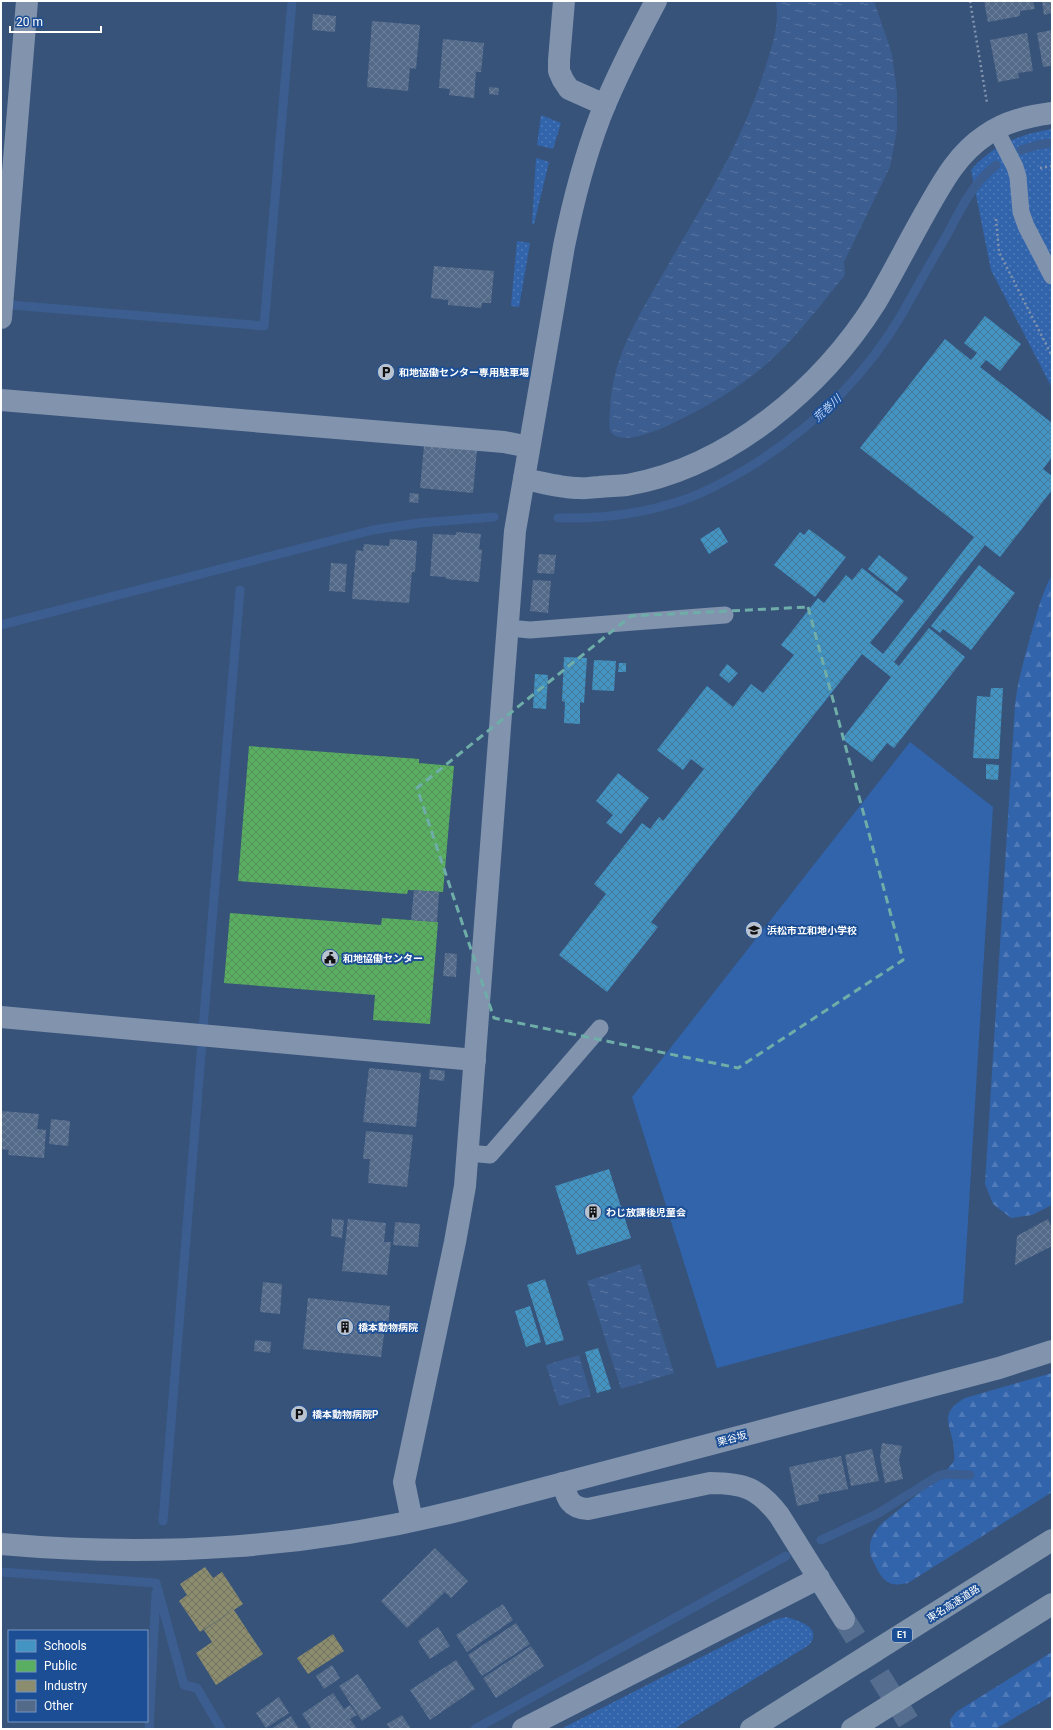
<svg xmlns="http://www.w3.org/2000/svg" width="1053" height="1730" viewBox="0 0 1053 1730" font-family="Roboto,'Noto Sans JP',sans-serif">
<style>
.grass{fill:url(#grass-dots)}
.forest{fill:url(#forest-firs)}
.garden{fill:#3264ab}
.water{fill:url(#water-ripples)}
.schools{fill:url(#schools-cross-hatch)}
.public{fill:url(#public-cross-hatch)}
.industry{fill:url(#industry-cross-hatch)}
.lines{fill:none;stroke-linecap:round;stroke-linejoin:round}
.stream{stroke:#3c5d90;stroke-width:9}
.building{fill:url(#building-cross-hatch)}
.minor-tunnel{stroke:#556d8e;stroke-width:22;stroke-dasharray:22 11;stroke-linecap:butt}
.path{stroke:#8193ad;stroke-width:2.5;stroke-dasharray:2 3;stroke-linecap:butt}
.service{stroke:#8193ad;stroke-width:17}
.minor{stroke:#8193ad;stroke-width:22}
.tertiary{stroke:#8193ad;stroke-width:22}
.motorway{stroke:#7f93ab;stroke-width:22}
.marked{fill:none;stroke:#6fada8;stroke-width:3;stroke-dasharray:8 5;stroke-linejoin:round}
.labels{text-anchor:middle;stroke-width:4;stroke-linejoin:round;paint-order:stroke}
.shield{fill:#1c4e95;stroke:#bbcadf;stroke-width:1}
.shield-label{font-size:9px;font-weight:bold;fill:#fff}
.poi-label{font-size:10px;font-weight:bold;fill:#fff;stroke:#1c4e95;text-anchor:start}
.street-label{font-size:10px;fill:#fff;stroke:#1c4e95}
.water-label{font-size:11px;font-style:italic;fill:#bcd4f6;stroke:#1c4e95}
</style>
<defs>
<pattern id="grass-dots" width="8" height="8" patternUnits="userSpaceOnUse"><rect width="8" height="8" fill="#3264ab"/><path d="M2 2h.1M6 6h.1" fill="none" stroke="#517bb8" stroke-width="1.8" stroke-linecap="round"/></pattern>
<pattern id="forest-firs" width="22" height="20" patternUnits="userSpaceOnUse"><rect width="22" height="20" fill="#3264ab"/><path d="M5 1l3.5 6h-7zM16 11l3.5 6h-7z" fill="#517bb8"/></pattern>
<pattern id="water-ripples" width="26" height="14" patternUnits="userSpaceOnUse"><rect width="26" height="14" fill="#3c5d90"/><path d="M2 4q2-2 4 0t4 0M15 11q2-2 4 0t4 0" fill="none" stroke="#5975a1"/></pattern>
<pattern id="schools-cross-hatch" width="8" height="8" patternUnits="userSpaceOnUse"><rect width="8" height="8" fill="#4393c3"/><path d="M0 0l8 8M0 8l8-8" fill="none" stroke="#467a99"/></pattern>
<pattern id="public-cross-hatch" width="8" height="8" patternUnits="userSpaceOnUse"><rect width="8" height="8" fill="#5aae61"/><path d="M0 0l8 8M0 8l8-8" fill="none" stroke="#56915b"/></pattern>
<pattern id="industry-cross-hatch" width="8" height="8" patternUnits="userSpaceOnUse"><rect width="8" height="8" fill="#8c8c6e"/><path d="M0 0l8 8M0 8l8-8" fill="none" stroke="#727260"/></pattern>
<pattern id="building-cross-hatch" width="8" height="8" patternUnits="userSpaceOnUse"><rect width="8" height="8" fill="#546a89"/><path d="M0 0l8 8M0 8l8-8" fill="none" stroke="#6e809b"/></pattern>
</defs>
<rect width="100%" height="100%" fill="#37537a"/>
<path class="grass" d="M 541,115 L 561,123 L 553,149 L 537,145 Z
M 1052,129 L 1052,388 L 991,270 L 971,170 C 993,145 1020,134 1052,129 Z
M 536,158 L 549,162 L 534,224 L 532,224 Z
M 517,241 L 530,243 L 519,307 L 511,306 Z
M 786,1617 C 800,1621 823,1628 809,1645 L 674,1729 L 561,1729 L 774,1620 Z"/>
<path class="forest" d="M 1052,575 L 1052,1205 L 1032,1215 L 1011,1218 L 993,1204 L 985,1184 L 1015,705 C 1018,678 1026,653 1033,627 C 1038,609 1043,591 1052,575 Z
M 1052,1373 L 1052,1492 L 908,1583 C 891,1587 884,1583 876,1567 C 874,1562 870,1556 870,1550 C 869,1540 875,1532 880,1525 L 946,1471 C 948,1468 952,1464 954,1461 C 955,1458 954,1455 954,1452 C 954,1427 935,1415 965,1398 Z
M 1052,1652 L 1052,1696 L 995,1729 L 951,1729 L 950,1720 L 956,1712 Z"/>
<path class="garden" d="M 910,742 L 993,807 L 963,1303 L 717,1368 L 632,1097 Z"/>
<path class="water" d="M 776,1 L 874,1 L 892,54 L 897,92 L 897,130 L 890,167 L 844,262 L 845,275 C 827,297 810,319 791,340 C 760,374 720,401 679,420 C 666,427 622,448 611,432 C 608,426 610,416 610,409 C 612,353 645,306 672,258 C 707,198 743,139 764,72 C 771,49 780,26 776,1 Z
M 640,1264 L 674,1373 L 621,1389 L 587,1281 Z
M 579,1355 L 591,1396 L 559,1406 L 546,1365 Z"/>
<path class="schools" d="M 985,316 L 1021,344 L 1000,371 L 986,360 L 980,367 L 1052,423 L 1052,457 L 1043,469 L 1052,476 L 1052,490 L 1000,557 L 985,545 L 894,662 L 899,666 L 929,628 L 965,657 L 894,748 L 887,743 L 872,762 L 842,739 L 891,677 L 862,654 L 651,922 L 658,927 L 607,992 L 559,955 L 606,894 L 594,884 L 642,823 L 650,829 L 659,817 L 663,821 L 704,769 L 691,759 L 683,770 L 657,750 L 707,686 L 733,707 L 751,684 L 763,693 L 794,655 L 781,645 L 818,598 L 824,603 L 846,575 L 852,580 L 862,568 L 904,601 L 870,643 L 883,654 L 974,537 L 860,448 L 945,339 L 971,360 L 977,353 L 964,343 Z
M 719,527 L 728,542 L 709,554 L 700,539 Z
M 809,529 L 846,557 L 815,597 L 774,565 L 800,532 L 804,535 Z
M 879,555 L 908,578 L 897,592 L 868,569 Z
M 979,565 L 1015,593 L 971,650 L 943,629 L 940,633 L 931,626 Z
M 564,657 L 587,658 L 584,703 L 580,702 L 580,724 L 564,723 L 565,702 L 562,701 Z
M 594,660 L 616,661 L 614,691 L 592,690 Z
M 619,663 L 626,663 L 626,672 L 618,672 Z
M 727,664 L 738,673 L 729,683 L 719,675 Z
M 535,674 L 548,675 L 546,709 L 533,708 Z
M 991,688 L 1003,688 L 999,759 L 973,758 L 977,696 L 990,697 Z
M 986,764 L 999,765 L 998,780 L 986,779 Z
M 618,773 L 649,798 L 621,834 L 606,823 L 613,815 L 596,801 Z
M 609,1169 L 631,1238 L 577,1255 L 555,1186 Z
M 545,1279 L 564,1340 L 546,1345 L 527,1285 Z
M 530,1306 L 541,1342 L 526,1347 L 515,1311 Z
M 598,1348 L 611,1389 L 597,1393 L 585,1352 Z"/>
<path class="public" d="M 249,746 L 419,759 L 419,763 L 454,766 L 443,892 L 408,890 L 407,894 L 238,881 Z
M 230,913 L 381,925 L 382,918 L 438,922 L 430,1024 L 373,1020 L 375,995 L 224,983 Z"/>
<path class="industry" d="M 205,1567 L 213,1578 L 222,1572 L 243,1604 L 200,1632 L 179,1601 L 187,1595 L 180,1584 Z
M 234,1610 L 263,1654 L 216,1685 L 196,1653 L 212,1642 L 204,1630 Z
M 333,1634 L 344,1651 L 308,1674 L 297,1658 Z"/>
<g class="lines">
<path class="stream" d="M 1021,150 L 1037,145 L 1052,143
M 11,305 L 264,326 L 292,1
M 558,518 C 601,519 643,514 683,500 C 707,492 731,478 753,465 C 814,426 865,377 902,314 C 917,287 932,260 948,233 C 961,208 973,183 996,165
M 1,625 L 373,530 L 419,523 L 494,517
M 203,1028 L 240,590
M 163,1521 L 202,1042
M 821,1540 L 877,1514 L 938,1476 L 944,1474 L 970,1475
M 1,1572 L 156,1583
M 156,1583 L 184,1685 L 197,1688 L 221,1729
M 149,1729 L 156,1593
M 475,1729 L 786,1556"/>
</g>
<path class="building" d="M 984,1 L 1033,1 L 1035,9 L 1020,11 L 1020,16 L 988,22 Z
M 1042,1 L 1052,1 L 1052,13 L 1044,15 Z
M 313,14 L 336,16 L 335,32 L 312,30 Z
M 372,21 L 420,25 L 416,69 L 410,68 L 408,91 L 367,87 Z
M 1052,30 L 1052,66 L 1043,67 L 1037,33 Z
M 1027,33 L 1033,71 L 1018,73 L 1019,78 L 998,82 L 990,40 Z
M 443,39 L 484,43 L 481,72 L 476,72 L 474,98 L 449,95 L 450,89 L 439,88 Z
M 489,87 L 499,88 L 498,95 L 489,94 Z
M 434,266 L 494,271 L 491,303 L 482,303 L 481,308 L 448,305 L 448,300 L 431,298 Z
M 424,446 L 477,450 L 473,493 L 420,488 Z
M 410,493 L 419,494 L 418,503 L 409,502 Z
M 456,532 L 481,534 L 479,549 L 482,550 L 479,582 L 446,579 L 446,577 L 430,576 L 433,534 L 456,535 Z
M 390,539 L 417,541 L 415,572 L 412,572 L 409,603 L 352,599 L 356,550 L 363,551 L 364,544 L 389,546 Z
M 539,554 L 556,555 L 554,574 L 537,573 Z
M 331,563 L 347,564 L 345,592 L 329,591 Z
M 533,580 L 551,581 L 548,613 L 530,611 Z
M 414,890 L 439,892 L 437,922 L 411,920 Z
M 445,953 L 457,954 L 456,977 L 443,976 Z
M 369,1068 L 421,1073 L 416,1127 L 363,1122 Z
M 430,1069 L 445,1071 L 444,1081 L 429,1079 Z
M 1,1111 L 39,1114 L 37,1129 L 46,1130 L 44,1158 L 8,1155 L 9,1150 L 1,1149 Z
M 51,1119 L 70,1121 L 68,1146 L 49,1144 Z
M 366,1131 L 413,1135 L 407,1187 L 368,1183 L 370,1159 L 363,1159 Z
M 332,1219 L 344,1220 L 342,1238 L 331,1236 Z
M 348,1219 L 386,1223 L 384,1242 L 391,1242 L 387,1275 L 342,1271 Z
M 1048,1219 L 1052,1228 L 1052,1246 L 1015,1265 L 1017,1236 Z
M 395,1222 L 420,1224 L 418,1247 L 393,1245 Z
M 263,1282 L 282,1284 L 280,1314 L 260,1312 Z
M 308,1298 L 390,1306 L 388,1328 L 385,1327 L 381,1357 L 303,1349 Z
M 255,1340 L 271,1342 L 270,1353 L 254,1351 Z
M 882,1443 L 902,1446 L 899,1460 L 903,1479 L 885,1483 L 880,1457 Z
M 872,1449 L 879,1481 L 851,1486 L 845,1455 Z
M 841,1456 L 848,1489 L 818,1495 L 819,1501 L 797,1506 L 789,1467 Z
M 435,1548 L 468,1581 L 451,1598 L 445,1592 L 407,1628 L 381,1601 Z
M 503,1604 L 513,1620 L 467,1652 L 456,1635 Z
M 516,1623 L 530,1644 L 482,1676 L 468,1655 Z
M 438,1627 L 450,1646 L 430,1659 L 418,1641 Z
M 531,1646 L 544,1666 L 496,1698 L 483,1678 Z
M 456,1660 L 475,1689 L 430,1720 L 410,1690 Z
M 332,1665 L 340,1678 L 324,1689 L 316,1676 Z
M 358,1674 L 381,1708 L 362,1721 L 339,1686 Z
M 333,1693 L 344,1709 L 350,1705 L 357,1715 L 350,1719 L 357,1729 L 312,1729 L 302,1714 Z
M 279,1697 L 289,1713 L 266,1728 L 256,1713 Z
M 402,1715 L 411,1729 L 390,1729 L 387,1724 Z
M 291,1716 L 299,1729 L 271,1729 Z"/>
<g class="lines">
<path class="minor-tunnel" d="M 844,1619 L 913,1729"/>
<path class="path" d="M 970,1 L 987,103
M 1040,168 L 1052,166
M 996,219 L 999,252 L 1052,356"/>
<path class="service" d="M 996,130 L 1015,167 L 1018,177 L 1021,212 L 1026,226 L 1052,276
M 507,628 L 530,630 L 725,615
M 468,1153 L 490,1155 L 600,1028"/>
<path class="minor" d="M 564,1 L 559,60 L 559,71 L 563,80 L 569,89 L 605,105
M 1,318 L 27,1
M 1,400 L 504,442 L 529,447
M 524,479 C 541,482 561,488 579,488 C 585,489 593,487 599,487 C 609,486 618,486 627,485 C 729,467 822,388 876,302 C 893,273 908,243 925,213 C 942,183 957,154 986,135 C 1006,121 1029,116 1052,113
M 1,1017 L 475,1060
M 563,1483 C 567,1499 570,1508 588,1509 L 710,1483 C 744,1483 758,1488 779,1515 L 844,1619
M 523,1729 L 819,1578"/>
<path class="tertiary" d="M 412,1521 L 404,1482 L 455,1242 L 465,1186 L 515,531 L 564,246 C 573,202 584,159 600,117 C 616,77 636,39 656,1
M 1,1544 C 160,1558 310,1548 465,1509 L 999,1368 L 1052,1351"/>
<path class="motorway" d="M 751,1729 L 1052,1540
M 852,1729 L 1052,1604"/>
</g>
<path class="marked" d="M 808,607 L 903,960 L 738,1068 L 494,1018 L 417,788 L 631,616 Z"/>
<defs>
<symbol id="parking-disc" viewBox="-11 -11 22 22"><circle r="9.5" fill="#b9c3d0" stroke="#1c4e95"/><path d="M-3.5-5.5H1a3.5 3.5 0 0 1 0 7H-1V5.5H-3.5ZM-1-3.4V-.6H.8a1.4 1.4 0 0 0 0-2.8Z" fill="#111"/></symbol>
<symbol id="school-disc" viewBox="-11 -11 22 22"><circle r="9.5" fill="#b9c3d0" stroke="#1c4e95"/><path d="M0-5L7-2L0 1L-7-2ZM-4 1L0 2.5L4 1V4Q0 6-4 4Z" fill="#111"/></symbol>
<symbol id="civic-disc" viewBox="-11 -11 22 22"><circle r="9.5" fill="#b9c3d0" stroke="#1c4e95"/><path d="M-.6-6.5H3V-4.5H.6V-3L4-1V1h2V6H-6V1h2V-1L-.6-3ZM-1.2 2.5V6h2.4V2.5Z" fill="#111"/></symbol>
<symbol id="building-disc" viewBox="-11 -11 22 22"><circle r="9.5" fill="#b9c3d0" stroke="#1c4e95"/><path d="M-4-6H4V6H1V3H-1V6H-4ZM-2.5-4.3h1.7v1.8h-1.7ZM.8-4.3h1.7v1.8H.8ZM-2.5-1h1.7V.8h-1.7ZM.8-1h1.7V.8H.8Z" fill="#111"/></symbol>
</defs>
<g fill-rule="evenodd">
<use href="#parking-disc" x="376" y="362" width="20" height="20"/>
<use href="#school-disc" x="744" y="920" width="20" height="20"/>
<use href="#civic-disc" x="320" y="948" width="20" height="20"/>
<use href="#building-disc" x="583" y="1202" width="20" height="20"/>
<use href="#building-disc" x="335" y="1317" width="20" height="20"/>
<use href="#parking-disc" x="289" y="1404" width="20" height="20"/>
</g>
<g class="labels">
<rect class="shield" x="892" y="1628" width="20" height="14" rx="3"/>
<g class="shield-label">
<text x="902" y="1638">E1</text>
</g>
<g class="poi-label">
<text x="399" y="376">和地協働センター専用駐車場</text>
<text x="767" y="934">浜松市立和地小学校</text>
<text x="343" y="962">和地協働センター</text>
<text x="606" y="1216">わじ放課後児童会</text>
<text x="358" y="1331">橋本動物病院</text>
<text x="312" y="1418">橋本動物病院P</text>
</g>
<g class="street-label">
<text transform="translate(732 1438) rotate(-15)" y="4">栗谷坂</text>
<text transform="translate(953 1603) rotate(-32)" y="4">東名高速道路</text>
</g>
<g class="water-label">
<text transform="translate(827 408) rotate(-43)" y="4">荒巻川</text>
</g>
</g>
<rect width="1053" height="1730" fill="none" stroke="#ffffff" stroke-width="4"/>
<rect x="8" y="1630" width="140" height="92" fill="#1c4e95" stroke="#7795bf"/>
<rect x="16" y="1640" width="20" height="12" fill="#4393c3" stroke="#7795bf"/>
<text x="44" y="1650" font-size="12" fill="#ffffff">Schools</text>
<rect x="16" y="1660" width="20" height="12" fill="#5aae61" stroke="#7795bf"/>
<text x="44" y="1670" font-size="12" fill="#ffffff">Public</text>
<rect x="16" y="1680" width="20" height="12" fill="#8c8c6e" stroke="#7795bf"/>
<text x="44" y="1690" font-size="12" fill="#ffffff">Industry</text>
<rect x="16" y="1700" width="20" height="12" fill="#546a89" stroke="#7795bf"/>
<text x="44" y="1710" font-size="12" fill="#ffffff">Other</text>
<path d="M10 26v6h91v-6" fill="none" stroke="#ffffff" stroke-width="2"/>
<text x="16" y="26" font-size="12" fill="#ffffff" stroke="#1c4e95" stroke-width="3" paint-order="stroke">20 m</text>
</svg>
